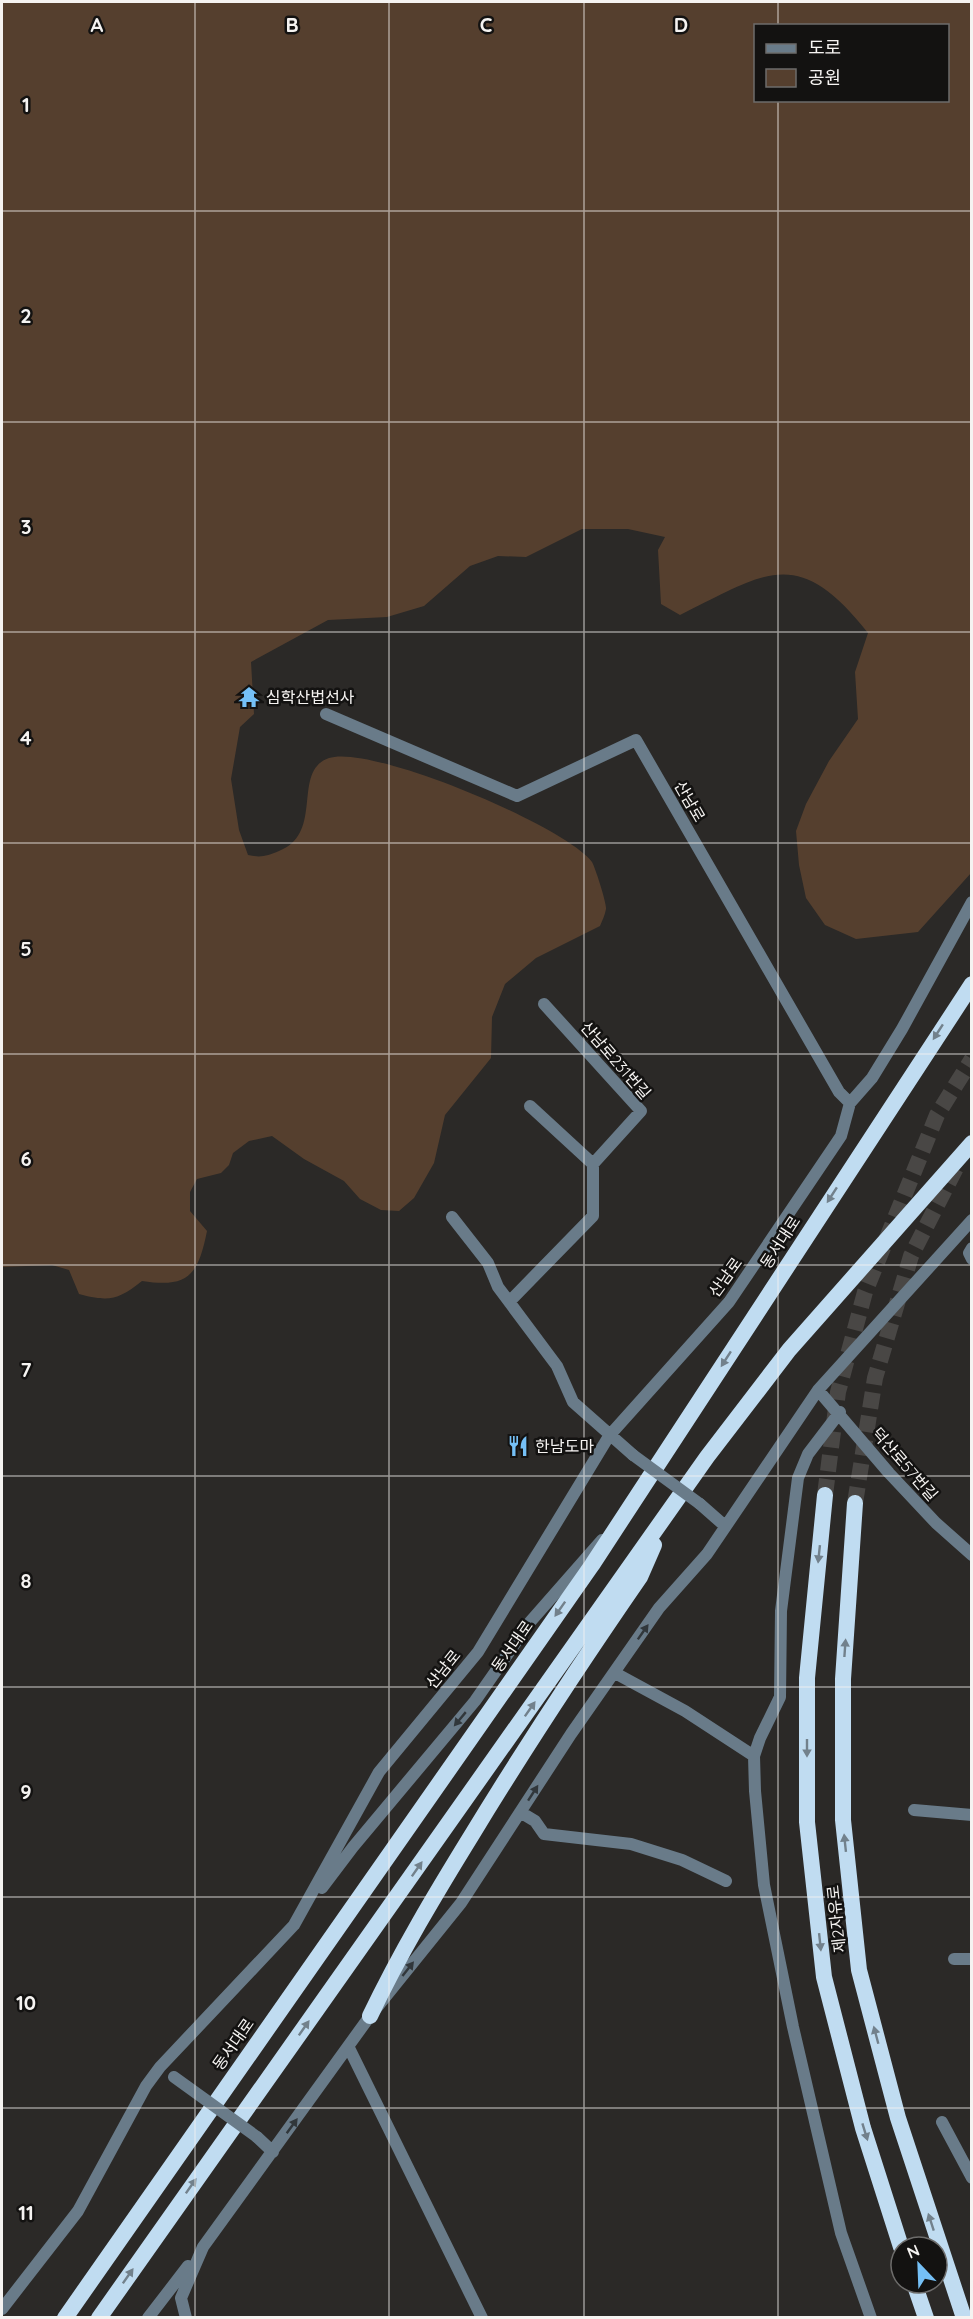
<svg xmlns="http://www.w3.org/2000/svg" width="973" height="2319" viewBox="0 0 973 2319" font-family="Quicksand,'Noto Sans KR',sans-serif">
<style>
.green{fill:#553f2e;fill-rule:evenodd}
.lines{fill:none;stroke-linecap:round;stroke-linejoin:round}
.trunk-tunnel{stroke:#494745;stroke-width:16;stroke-dasharray:16 8;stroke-linecap:butt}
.minor{stroke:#697b89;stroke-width:12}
.trunk{stroke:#c0dcf1;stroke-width:16}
.minor-bridge{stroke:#697b89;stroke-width:12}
.oneway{fill:#72818c}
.oneway2{fill:#31373b}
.grid{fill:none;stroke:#f5f3f1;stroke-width:1.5;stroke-opacity:0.55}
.labels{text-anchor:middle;stroke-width:5;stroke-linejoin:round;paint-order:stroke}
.poi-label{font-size:16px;fill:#f5f3f1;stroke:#131211;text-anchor:start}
.street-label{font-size:16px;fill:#f5f3f1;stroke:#131211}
.grid-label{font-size:20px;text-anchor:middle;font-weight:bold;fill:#f5f3f1;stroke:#131211;stroke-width:5;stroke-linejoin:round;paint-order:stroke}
</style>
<rect width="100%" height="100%" fill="#2b2927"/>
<path class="green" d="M 2,2 L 971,2 L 971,873 L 918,932 L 856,939 L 825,925 L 806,898 L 799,865 L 796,831 L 806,804 L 829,761 L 858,719 L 855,672 L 868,633 C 798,544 767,572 680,615 L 661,604 L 658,550 L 665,537 L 628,529 L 582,529 L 526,557 L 498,556 L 470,566 L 424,606 L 387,617 L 328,620 L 251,662 L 254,714 L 240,727 L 231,779 L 239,830 L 248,855 C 261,858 267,856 279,851 C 325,833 291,771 329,758 C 371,744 565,826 592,862 C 595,867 607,904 606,909 C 605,915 602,921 600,926 L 536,958 L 505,984 L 492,1017 L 491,1058 L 445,1115 L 434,1163 L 414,1198 L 399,1211 L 381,1210 L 360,1199 L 344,1181 L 304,1159 L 272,1136 L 249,1141 L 233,1153 L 229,1165 L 221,1173 L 197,1179 L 190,1192 L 190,1211 L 207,1231 C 198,1276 188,1288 142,1281 C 118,1300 109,1302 79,1294 L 69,1270 L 52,1265 L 2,1267 ZM 756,26 L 948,26 L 948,100 L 756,100 Z"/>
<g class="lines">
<path class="trunk-tunnel" d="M 825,1495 L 838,1392 L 865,1292 L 937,1115 L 972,1059
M 855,1503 L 875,1378 L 911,1256 L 959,1162"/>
<path class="minor" d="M 326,714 L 517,796 L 636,740 L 839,1092 L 850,1103
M 544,1004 L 641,1111 L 593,1164
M 452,1217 L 488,1263 L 498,1287 L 557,1366 L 573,1402 L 633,1455
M 972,1248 L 969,1253 L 972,1259
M 509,1302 L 593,1216 L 593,1164 L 530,1106
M 818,1390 L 889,1473 L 936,1523 L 972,1555
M 840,1412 L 808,1454 L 798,1478 L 781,1611 L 780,1697 L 760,1738 L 754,1756 L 755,1791 L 764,1885 L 793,2027 L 841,2233 L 871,2318
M 700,1504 L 725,1526
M 615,1673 L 685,1711 L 754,1756
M 914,1810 L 972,1815
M 520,1812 L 535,1821 L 544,1834 L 631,1844 L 682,1860 L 726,1881
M 322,1888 L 353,1847 L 475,1701 L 530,1622 L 602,1540
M 954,1959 L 972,1959
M 349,2048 L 482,2318
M 942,2122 L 972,2178
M 257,2137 L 273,2152
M 2,2309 L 78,2211 L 146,2086 L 160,2067 L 294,1925 L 379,1772 L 478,1652 L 609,1436 L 729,1302 L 841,1136 L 850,1103 L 872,1078 L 902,1029 L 972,902
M 148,2318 L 188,2266
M 186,2318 L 181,2298 L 203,2247 L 370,2016 L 461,1903 L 571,1734 L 659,1608 L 707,1554 L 818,1390 L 972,1220"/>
<path class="trunk" d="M 825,1495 L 807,1678 L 807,1822 L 824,1977 L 863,2128 L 901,2247
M 855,1503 L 843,1679 L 843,1820 L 859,1970 L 898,2118 L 964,2318
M 370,2016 C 400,1953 436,1893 473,1833 C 526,1746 582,1661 640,1577 L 654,1545
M 914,2283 L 926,2318
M 65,2318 L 592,1565 L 972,984
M 99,2318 L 707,1457 L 789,1350 L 972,1143"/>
<path class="minor-bridge" d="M 633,1455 L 700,1504
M 174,2077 L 257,2137"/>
</g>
<defs><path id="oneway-solid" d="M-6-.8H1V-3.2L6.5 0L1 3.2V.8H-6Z" transform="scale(1.5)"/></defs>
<g class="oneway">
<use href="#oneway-solid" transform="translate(938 1032) rotate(123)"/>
<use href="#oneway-solid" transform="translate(832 1195) rotate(123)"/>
<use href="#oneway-solid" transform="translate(726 1359) rotate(123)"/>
<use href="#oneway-solid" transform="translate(819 1554) rotate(96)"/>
<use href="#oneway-solid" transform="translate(560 1609) rotate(125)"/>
<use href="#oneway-solid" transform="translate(845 1648) rotate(-86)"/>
<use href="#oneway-solid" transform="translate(530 1709) rotate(-55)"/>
<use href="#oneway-solid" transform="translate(807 1748) rotate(90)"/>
<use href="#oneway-solid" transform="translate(845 1843) rotate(-96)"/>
<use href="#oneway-solid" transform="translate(417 1869) rotate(-55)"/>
<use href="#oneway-solid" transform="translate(820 1942) rotate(84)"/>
<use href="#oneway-solid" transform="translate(304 2028) rotate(-55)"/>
<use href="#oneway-solid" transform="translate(876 2035) rotate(-105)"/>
<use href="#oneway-solid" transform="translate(865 2132) rotate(73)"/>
<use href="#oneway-solid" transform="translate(191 2186) rotate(-55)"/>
<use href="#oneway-solid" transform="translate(931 2222) rotate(-108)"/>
<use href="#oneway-solid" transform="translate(128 2276) rotate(-55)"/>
</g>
<g class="oneway2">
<use href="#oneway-solid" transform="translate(643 1632) rotate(-55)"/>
<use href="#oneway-solid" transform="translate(460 1719) rotate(130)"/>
<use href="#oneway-solid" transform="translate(533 1793) rotate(-57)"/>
<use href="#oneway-solid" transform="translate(408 1969) rotate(-52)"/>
<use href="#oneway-solid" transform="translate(292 2126) rotate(-54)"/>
</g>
<path class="grid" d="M 195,2 L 195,2318M 389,2 L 389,2318M 584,2 L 584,2318M 778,2 L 778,26M 778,100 L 778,2318M 2,211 L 972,211M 2,422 L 972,422M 2,632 L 972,632M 2,843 L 972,843M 2,1054 L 972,1054M 2,1265 L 972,1265M 2,1476 L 972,1476M 2,1687 L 972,1687M 2,1897 L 972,1897M 2,2108 L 972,2108"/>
<defs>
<symbol id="temple-bare" viewBox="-9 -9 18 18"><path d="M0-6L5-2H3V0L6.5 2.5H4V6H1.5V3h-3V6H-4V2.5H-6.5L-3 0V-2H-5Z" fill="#75c0f6" stroke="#131211" stroke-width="2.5" paint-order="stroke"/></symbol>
<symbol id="restaurant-bare" viewBox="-9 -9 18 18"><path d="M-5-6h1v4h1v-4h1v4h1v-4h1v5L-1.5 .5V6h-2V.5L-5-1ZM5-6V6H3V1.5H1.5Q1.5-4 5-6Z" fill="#75c0f6" stroke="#131211" stroke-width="2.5" paint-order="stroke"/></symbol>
</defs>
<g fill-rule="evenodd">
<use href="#temple-bare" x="234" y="682" width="30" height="30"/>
<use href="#restaurant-bare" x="503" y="1431" width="30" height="30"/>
</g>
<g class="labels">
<g class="poi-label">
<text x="266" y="703">심학산법선사</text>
<text x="535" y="1452">한남도마</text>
</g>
<g class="street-label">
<text transform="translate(690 801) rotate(60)" y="6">산남로</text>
<text transform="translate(616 1060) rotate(49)" y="6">산남로231번길</text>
<text transform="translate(780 1242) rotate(-57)" y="6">동서대로</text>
<text transform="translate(725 1277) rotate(-54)" y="6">산남로</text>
<text transform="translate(905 1464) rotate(49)" y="6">덕산로57번길</text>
<text transform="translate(512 1646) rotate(-55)" y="6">동서대로</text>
<text transform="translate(443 1669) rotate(-51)" y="6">산남로</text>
<text transform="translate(836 1919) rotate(-96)" y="6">제2자유로</text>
<text transform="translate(233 2044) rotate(-55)" y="6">동서대로</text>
</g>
</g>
<g class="grid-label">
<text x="97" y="32">A</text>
<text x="292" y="32">B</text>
<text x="486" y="32">C</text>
<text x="681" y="32">D</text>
<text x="26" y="112">1</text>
<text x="26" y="323">2</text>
<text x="26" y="534">3</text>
<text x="26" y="745">4</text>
<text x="26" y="956">5</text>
<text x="26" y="1166">6</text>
<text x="26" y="1377">7</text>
<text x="26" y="1588">8</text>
<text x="26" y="1799">9</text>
<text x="26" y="2010">10</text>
<text x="26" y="2220">11</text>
</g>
<rect width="973" height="2319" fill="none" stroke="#f5f3f1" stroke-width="6"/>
<rect x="754" y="24" width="195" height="78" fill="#131211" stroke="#6d6c6b" stroke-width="1.5"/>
<rect x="766" y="44" width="30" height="9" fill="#697b89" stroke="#6d6c6b" stroke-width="1.5"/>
<text x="808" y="54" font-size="18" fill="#f5f3f1">도로</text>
<rect x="766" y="69" width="30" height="18" fill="#553f2e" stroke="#6d6c6b" stroke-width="1.5"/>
<text x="808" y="84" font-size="18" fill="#f5f3f1">공원</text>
<g transform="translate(919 2265) rotate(337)"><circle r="28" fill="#131211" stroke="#6d6c6b" stroke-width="1.5"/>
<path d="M0-4.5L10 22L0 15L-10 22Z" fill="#75c0f6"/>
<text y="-9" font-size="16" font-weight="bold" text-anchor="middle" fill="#f5f3f1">N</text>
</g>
</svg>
